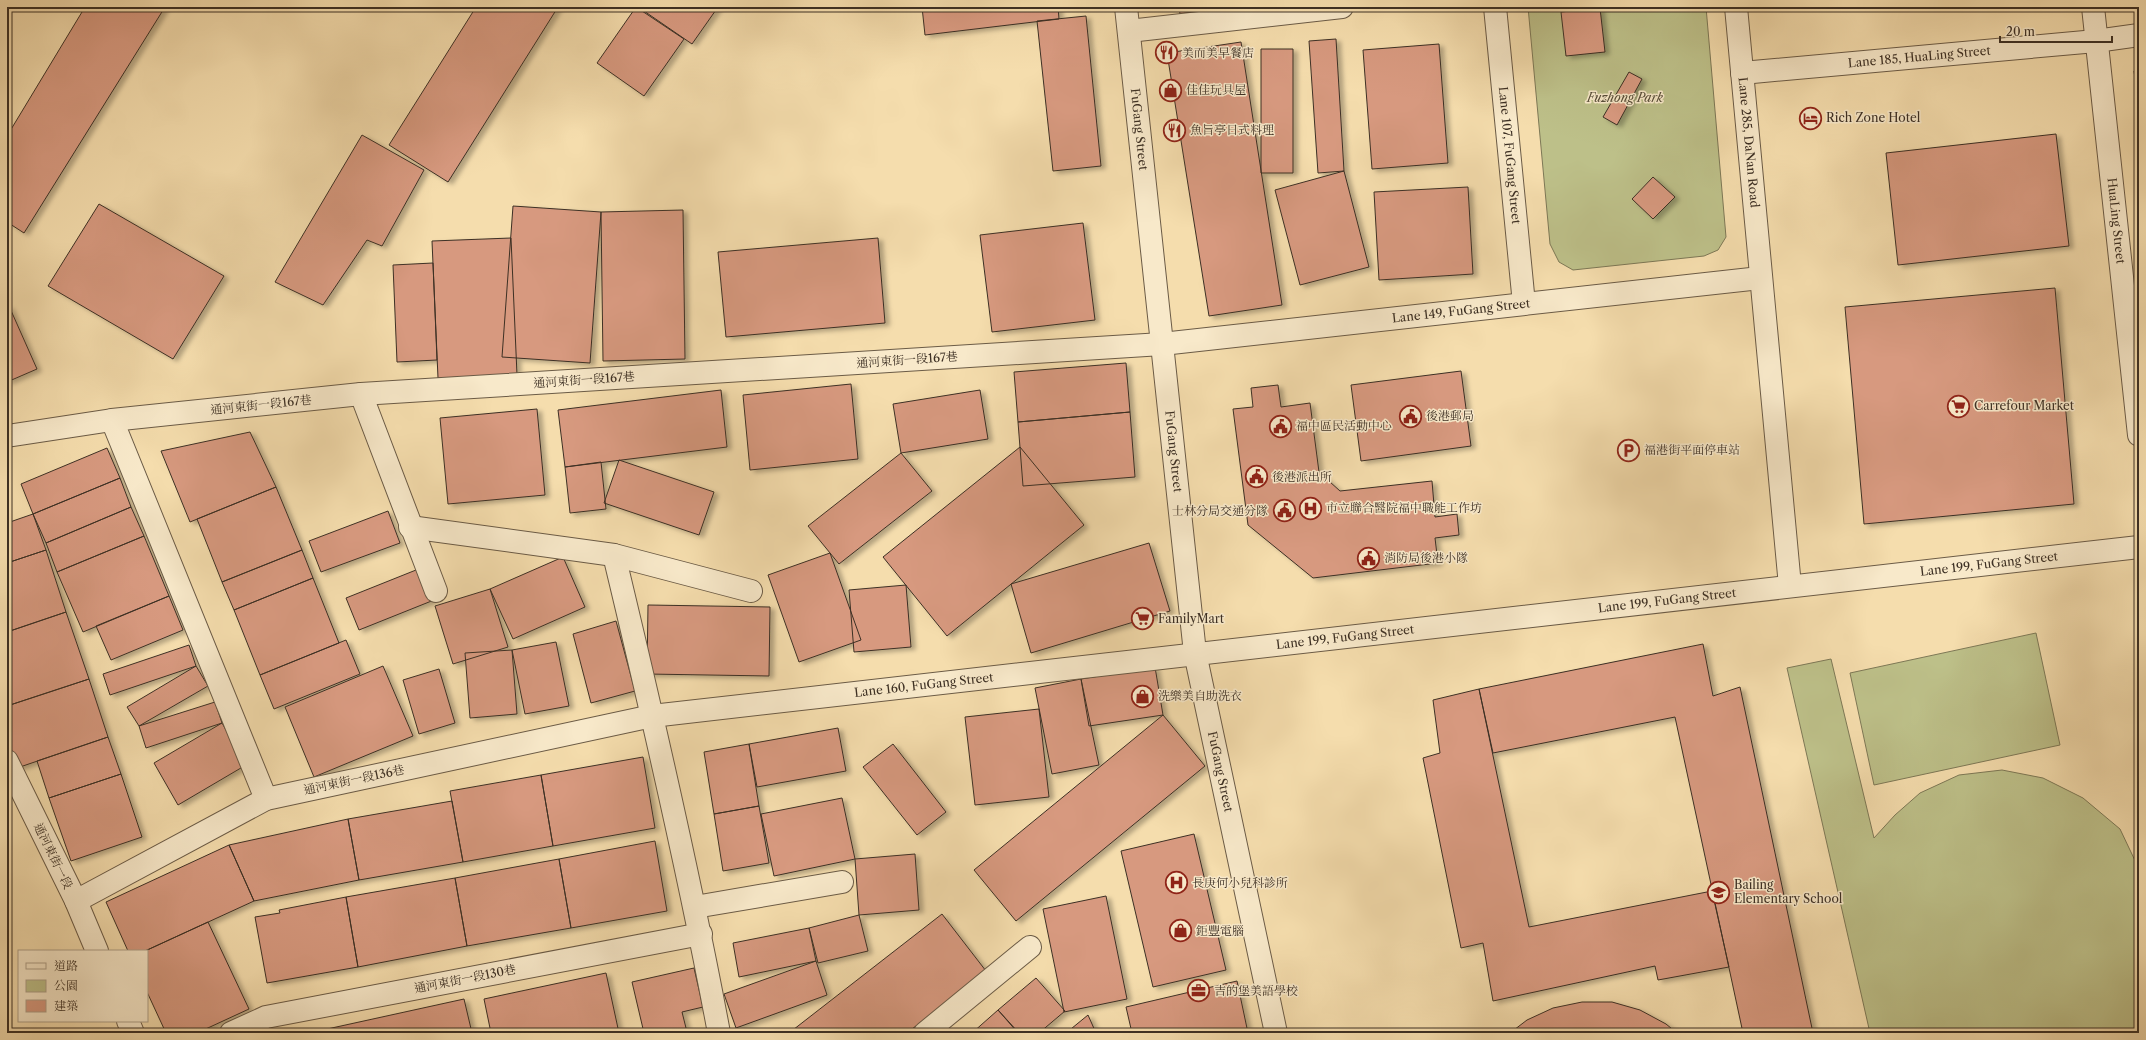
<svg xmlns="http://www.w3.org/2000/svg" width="2146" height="1040" viewBox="0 0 2146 1040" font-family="'Libre Caslon Text','Noto Serif TC',serif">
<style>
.green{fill:#bdc089;stroke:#7d7856}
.building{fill:#d7997f;stroke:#3d3024;filter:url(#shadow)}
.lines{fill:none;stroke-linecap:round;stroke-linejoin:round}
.minor-casing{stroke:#6b5b46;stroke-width:24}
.minor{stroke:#f8e9ca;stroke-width:22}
.labels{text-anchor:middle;stroke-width:3;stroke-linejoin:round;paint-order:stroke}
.poi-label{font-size:12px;fill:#3d3024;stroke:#f8e9ca;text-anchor:start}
.street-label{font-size:12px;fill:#3d3024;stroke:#f8e9ca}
.park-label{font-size:12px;font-style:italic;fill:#574d38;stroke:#f8e9ca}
</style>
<defs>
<filter id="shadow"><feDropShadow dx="4.5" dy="2.5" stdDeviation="2" flood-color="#0004"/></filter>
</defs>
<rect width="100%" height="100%" fill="#f5ddad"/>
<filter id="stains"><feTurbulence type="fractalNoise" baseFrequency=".005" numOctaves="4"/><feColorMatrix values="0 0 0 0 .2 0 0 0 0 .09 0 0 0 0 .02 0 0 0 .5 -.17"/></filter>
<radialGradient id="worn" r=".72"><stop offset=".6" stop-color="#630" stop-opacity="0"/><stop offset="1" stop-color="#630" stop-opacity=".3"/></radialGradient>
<path class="green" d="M 1528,7 L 1706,7 L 1726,237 L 1718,250 L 1704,256 L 1573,270 L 1559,262 L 1550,244 Z
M 2036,633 L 2060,745 L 1874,785 L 1850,673 Z
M 1831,659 L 1874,838 L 1895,815 L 1920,793 L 1959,775 L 2002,770 L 2043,778 L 2083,798 L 2120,829 L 2139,869 L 2139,1033 L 1870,1033 L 1787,668 Z"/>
<path class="building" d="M 85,7 L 165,7 L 24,233 L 7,222 L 7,136 Z
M 476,7 L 558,7 L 448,182 L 389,145 Z
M 636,7 L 684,39 L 644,96 L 597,63 Z
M 647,7 L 718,7 L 692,44 L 644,11 Z
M 922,7 L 1058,7 L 1059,19 L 925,35 Z
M 1179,7 L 1223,7 L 1180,14 Z
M 1600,8 L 1605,52 L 1566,56 L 1561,12 Z
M 1086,16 L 1101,166 L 1053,171 L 1037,21 Z
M 1336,39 L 1344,171 L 1318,173 L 1309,41 Z
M 1241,42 L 1282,305 L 1209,316 L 1167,53 Z
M 1439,44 L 1448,163 L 1372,169 L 1363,50 Z
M 1261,49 L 1293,49 L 1293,173 L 1261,173 Z
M 2139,70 L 2139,108 L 2134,71 Z
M 1629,72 L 1642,79 L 1617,125 L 1603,117 Z
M 2056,134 L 2069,246 L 1898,265 L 1886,153 Z
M 362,135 L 424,170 L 382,246 L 367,240 L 323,305 L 275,282 Z
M 1344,171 L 1369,267 L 1300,285 L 1275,190 Z
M 1653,177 L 1675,197 L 1653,219 L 1632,199 Z
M 1468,187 L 1473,274 L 1379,280 L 1374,192 Z
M 99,204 L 224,276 L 173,359 L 48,286 Z
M 513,206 L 601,212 L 590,363 L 502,357 Z
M 683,210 L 685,359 L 603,361 L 601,212 Z
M 1083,223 L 1095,320 L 992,332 L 980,235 Z
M 511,238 L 517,375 L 438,378 L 432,241 Z
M 878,238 L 885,323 L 726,337 L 718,252 Z
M 433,263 L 437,360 L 397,362 L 393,265 Z
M 2055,288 L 2074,504 L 1864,524 L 1845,307 Z
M 9,306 L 37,369 L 7,382 L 7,307 Z
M 1126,363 L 1130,412 L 1018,422 L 1014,372 Z
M 1461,371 L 1471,446 L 1361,461 L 1351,385 Z
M 851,384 L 858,459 L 750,470 L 743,395 Z
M 1278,385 L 1281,407 L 1310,403 L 1319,472 L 1340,491 L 1432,481 L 1435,517 L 1457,514 L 1459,535 L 1435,538 L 1438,563 L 1313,578 L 1248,525 L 1233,409 L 1253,407 L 1251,388 Z
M 721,390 L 727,447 L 565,467 L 558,410 Z
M 980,390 L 988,439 L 901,453 L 893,404 Z
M 537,409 L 545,495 L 448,504 L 440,418 Z
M 1130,412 L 1135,477 L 1023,486 L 1018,422 Z
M 250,432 L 276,487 L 190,522 L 161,451 Z
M 1020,447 L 1084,525 L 947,636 L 883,557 Z
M 107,448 L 120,478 L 33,514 L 21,484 Z
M 901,453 L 932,491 L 839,564 L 808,526 Z
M 619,460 L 714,492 L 699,535 L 604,503 Z
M 601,462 L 606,509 L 570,513 L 565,467 Z
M 120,478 L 131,507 L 46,543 L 33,514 Z
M 276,487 L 302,550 L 222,582 L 197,519 Z
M 131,507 L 144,536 L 57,572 L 46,543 Z
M 388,511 L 400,543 L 321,572 L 309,541 Z
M 33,514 L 46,550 L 7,563 L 7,523 Z
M 144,536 L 169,596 L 83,632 L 57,572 Z
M 1149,543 L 1170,611 L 1031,653 L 1011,584 Z
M 46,550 L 66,612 L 7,632 L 7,563 Z
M 302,550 L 313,578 L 234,610 L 222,582 Z
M 830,553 L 861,640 L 799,662 L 768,575 Z
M 563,557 L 585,607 L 513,639 L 490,589 Z
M 421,568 L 434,600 L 359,630 L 346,598 Z
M 313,578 L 339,643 L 260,675 L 234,610 Z
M 906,585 L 911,647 L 854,652 L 849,590 Z
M 490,589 L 508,647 L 453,664 L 435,606 Z
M 169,596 L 183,630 L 111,660 L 96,626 Z
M 648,605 L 770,607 L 769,676 L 647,674 Z
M 66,612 L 89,679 L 7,706 L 7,632 Z
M 616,621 L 635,691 L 591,703 L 573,634 Z
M 346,640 L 360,674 L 274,709 L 260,675 Z
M 556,642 L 569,706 L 525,714 L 512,650 Z
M 1703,644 L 1713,696 L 1740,687 L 1813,1033 L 1743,1033 L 1675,717 L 1493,753 L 1479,689 Z
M 189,645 L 196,666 L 110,695 L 103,674 Z
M 512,650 L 517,714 L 470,718 L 465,653 Z
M 196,666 L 208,686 L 139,726 L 127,707 Z
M 383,666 L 413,736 L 314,777 L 285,707 Z
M 1155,667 L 1163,715 L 1089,726 L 1081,679 Z
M 439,669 L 455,723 L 419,734 L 403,680 Z
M 89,679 L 108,737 L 17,768 L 7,738 L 7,706 Z
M 1081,679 L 1099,765 L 1052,774 L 1035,688 Z
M 1479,689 L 1529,927 L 1712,891 L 1729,967 L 1658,980 L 1655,966 L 1493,1001 L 1483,943 L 1461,948 L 1423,758 L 1440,753 L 1433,700 Z
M 215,702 L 222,723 L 146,748 L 139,726 Z
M 1039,709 L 1049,797 L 975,805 L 965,717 Z
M 1163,715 L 1205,766 L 1016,921 L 974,870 Z
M 222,723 L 246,765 L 178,805 L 154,763 Z
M 838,728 L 846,771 L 757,787 L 749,744 Z
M 108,737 L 121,774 L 49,798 L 37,761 Z
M 749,744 L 759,806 L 714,814 L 704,752 Z
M 893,744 L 946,812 L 917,835 L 863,767 Z
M 643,757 L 655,828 L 553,846 L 541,775 Z
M 121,774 L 142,837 L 71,861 L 49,798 Z
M 541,775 L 553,846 L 463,862 L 450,791 Z
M 842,798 L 855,859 L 774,876 L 761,814 Z
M 452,801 L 463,862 L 359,880 L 348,819 Z
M 759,806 L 769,863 L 723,871 L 714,814 Z
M 348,819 L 359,880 L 254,901 L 229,845 Z
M 1194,834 L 1226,970 L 1153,987 L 1121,851 Z
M 655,841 L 667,911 L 571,928 L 559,859 Z
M 229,845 L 254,901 L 145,951 L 128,951 L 106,902 Z
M 915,854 L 919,910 L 859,915 L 855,859 Z
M 559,859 L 571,928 L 467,946 L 455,878 Z
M 455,878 L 467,946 L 358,967 L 346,897 Z
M 1106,896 L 1127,999 L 1064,1012 L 1043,909 Z
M 346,897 L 358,967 L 267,983 L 255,917 L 280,913 L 279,910 Z
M 942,914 L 986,971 L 907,1033 L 789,1033 Z
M 859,915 L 868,951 L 818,963 L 809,928 Z
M 208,922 L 249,1009 L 197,1033 L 166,1033 L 147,992 L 147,951 L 145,951 Z
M 809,928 L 816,961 L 739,977 L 733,943 Z
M 816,961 L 827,995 L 736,1028 L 724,994 Z
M 694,968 L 703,1007 L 682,1012 L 687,1032 L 644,1033 L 632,982 Z
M 606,973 L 619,1033 L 491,1033 L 484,999 Z
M 1036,978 L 1065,1011 L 1039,1033 L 1018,1033 L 998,1010 Z
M 1237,981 L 1248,1033 L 1132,1033 L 1126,1007 Z
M 464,999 L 472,1033 L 309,1033 Z
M 1582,1002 L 1612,1002 L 1640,1010 L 1666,1024 L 1677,1033 L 1510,1033 L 1527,1020 L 1553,1008 Z
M 998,1010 L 1019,1033 L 972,1033 Z
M 1088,1015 L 1096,1033 L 1066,1033 Z"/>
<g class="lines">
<defs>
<g id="minor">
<path id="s1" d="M 1126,7 L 1195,653 L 1276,1033"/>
<path id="s2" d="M 1495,7 L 1524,304"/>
<path id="s3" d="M 1736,7 L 1790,586"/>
<path id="s4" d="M 2093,7 L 2139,435"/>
<path d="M 1129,31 L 1342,7"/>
<path id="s5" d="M 1742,73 L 2096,41 L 2139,35"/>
<path d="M 361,394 L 436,591"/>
<path d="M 112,420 L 266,799"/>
<path id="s6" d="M 7,436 L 112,420 L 361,394 L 1162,344 L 1760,278"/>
<path d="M 410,527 L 614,555 L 751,591"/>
<path d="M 614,555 C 652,713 689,872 719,1033"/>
<path d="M 7,761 L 76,901 L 97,951"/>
<path id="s7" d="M 76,901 L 266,799 L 652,716 L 2139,547"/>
<path d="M 695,907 L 842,882"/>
<path d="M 128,1021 L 133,1033"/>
<path d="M 231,1033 L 266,1017 L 701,934"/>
<path d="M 925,1033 L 1030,947"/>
</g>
</defs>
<use href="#minor" class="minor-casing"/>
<use href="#minor" class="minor"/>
</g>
<defs>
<symbol id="restaurant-ring" viewBox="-11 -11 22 22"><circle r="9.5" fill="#f8e9ca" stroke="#8f2418" stroke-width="1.5"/><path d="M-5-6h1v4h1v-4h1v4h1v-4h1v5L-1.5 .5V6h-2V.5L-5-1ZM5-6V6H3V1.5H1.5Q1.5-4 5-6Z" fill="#8f2418"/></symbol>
<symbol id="shop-ring" viewBox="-11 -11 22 22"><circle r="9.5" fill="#f8e9ca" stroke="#8f2418" stroke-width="1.5"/><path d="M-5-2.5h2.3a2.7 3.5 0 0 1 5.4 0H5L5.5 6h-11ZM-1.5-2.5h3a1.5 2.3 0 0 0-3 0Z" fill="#8f2418"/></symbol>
<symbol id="hotel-ring" viewBox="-11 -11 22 22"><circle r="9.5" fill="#f8e9ca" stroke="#8f2418" stroke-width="1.5"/><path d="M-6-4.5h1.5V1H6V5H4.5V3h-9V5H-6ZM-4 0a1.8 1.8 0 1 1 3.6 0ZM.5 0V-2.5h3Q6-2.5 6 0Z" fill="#8f2418"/></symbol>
<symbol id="supermarket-ring" viewBox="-11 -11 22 22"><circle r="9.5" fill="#f8e9ca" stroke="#8f2418" stroke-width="1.5"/><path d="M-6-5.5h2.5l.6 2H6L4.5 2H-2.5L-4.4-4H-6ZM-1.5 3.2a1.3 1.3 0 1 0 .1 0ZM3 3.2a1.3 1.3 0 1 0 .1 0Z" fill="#8f2418"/></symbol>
<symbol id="civic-ring" viewBox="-11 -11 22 22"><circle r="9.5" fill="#f8e9ca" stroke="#8f2418" stroke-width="1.5"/><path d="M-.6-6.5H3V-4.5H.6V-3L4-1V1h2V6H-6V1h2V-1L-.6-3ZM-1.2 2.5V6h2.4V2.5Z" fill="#8f2418"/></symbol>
<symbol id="parking-ring" viewBox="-11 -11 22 22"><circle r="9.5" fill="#f8e9ca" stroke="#8f2418" stroke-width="1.5"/><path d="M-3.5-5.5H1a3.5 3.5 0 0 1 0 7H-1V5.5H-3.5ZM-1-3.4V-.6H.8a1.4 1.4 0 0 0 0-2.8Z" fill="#8f2418"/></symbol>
<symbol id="hospital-ring" viewBox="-11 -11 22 22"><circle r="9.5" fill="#f8e9ca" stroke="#8f2418" stroke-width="1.5"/><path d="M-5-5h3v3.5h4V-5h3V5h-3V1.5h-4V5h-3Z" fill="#8f2418"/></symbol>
<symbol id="school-ring" viewBox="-11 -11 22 22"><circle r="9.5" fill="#f8e9ca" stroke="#8f2418" stroke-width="1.5"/><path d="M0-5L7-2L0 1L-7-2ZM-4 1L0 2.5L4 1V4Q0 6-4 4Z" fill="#8f2418"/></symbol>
<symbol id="office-ring" viewBox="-11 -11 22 22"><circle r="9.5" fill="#f8e9ca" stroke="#8f2418" stroke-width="1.5"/><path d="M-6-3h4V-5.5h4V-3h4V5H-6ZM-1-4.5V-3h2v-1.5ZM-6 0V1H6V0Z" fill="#8f2418"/></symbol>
</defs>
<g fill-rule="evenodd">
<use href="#restaurant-ring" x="1154" y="40" width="25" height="25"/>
<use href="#shop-ring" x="1158" y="78" width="25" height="25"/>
<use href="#hotel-ring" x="1798" y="106" width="25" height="25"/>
<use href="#restaurant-ring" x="1162" y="118" width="25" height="25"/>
<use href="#supermarket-ring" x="1946" y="394" width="25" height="25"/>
<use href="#civic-ring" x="1398" y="404" width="25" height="25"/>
<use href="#civic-ring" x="1268" y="414" width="25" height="25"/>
<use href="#parking-ring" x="1616" y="438" width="25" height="25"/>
<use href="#civic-ring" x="1244" y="464" width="25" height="25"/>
<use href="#hospital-ring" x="1298" y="496" width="25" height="25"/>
<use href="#civic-ring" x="1272" y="498" width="25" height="25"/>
<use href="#civic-ring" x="1356" y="546" width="25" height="25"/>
<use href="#supermarket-ring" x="1130" y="606" width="25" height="25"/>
<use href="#shop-ring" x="1130" y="684" width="25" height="25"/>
<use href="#hospital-ring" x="1164" y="870" width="25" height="25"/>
<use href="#school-ring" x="1706" y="880" width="25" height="25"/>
<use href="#shop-ring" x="1168" y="918" width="25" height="25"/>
<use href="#office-ring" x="1186" y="978" width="25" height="25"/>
</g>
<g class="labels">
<g class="poi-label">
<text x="1182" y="57">美而美早餐店</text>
<text x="1186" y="94">佳佳玩具屋</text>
<text x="1826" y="122">Rich Zone Hotel</text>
<text x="1190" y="134">魚旨亭日式料理</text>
<text x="1974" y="410">Carrefour Market</text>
<text x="1426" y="420">後港郵局</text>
<text x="1296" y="430">福中區民活動中心</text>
<text x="1644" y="454">福港街平面停車站</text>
<text x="1272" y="481">後港派出所</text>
<text x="1326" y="512">市立聯合醫院福中職能工作坊</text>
<text x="1268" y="515" text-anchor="end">士林分局交通分隊</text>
<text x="1384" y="562">消防局後港小隊</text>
<text x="1158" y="623">FamilyMart</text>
<text x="1158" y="700">洗樂美自助洗衣</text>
<text x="1192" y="887">長庚何小兒科診所</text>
<text x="1734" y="889">Bailing<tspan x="1734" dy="14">Elementary School</tspan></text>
<text x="1196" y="935">鉅豐電腦</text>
<text x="1214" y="995">吉的堡美語學校</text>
</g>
<g class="street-label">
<text dy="4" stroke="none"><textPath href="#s5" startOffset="178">Lane 185, HuaLing Street</textPath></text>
<text dy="4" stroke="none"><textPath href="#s1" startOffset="123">FuGang Street</textPath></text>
<text dy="4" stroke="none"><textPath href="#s3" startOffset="136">Lane 285, DaNan Road</textPath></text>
<text dy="4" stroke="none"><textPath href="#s2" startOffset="149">Lane 107, FuGang Street</textPath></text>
<text dy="4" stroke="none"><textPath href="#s4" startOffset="215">HuaLing Street</textPath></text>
<text dy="4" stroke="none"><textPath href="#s6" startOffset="1460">Lane 149, FuGang Street</textPath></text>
<text transform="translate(907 360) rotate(-4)" y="4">通河東街一段167巷</text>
<text transform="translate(584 380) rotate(-4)" y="4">通河東街一段167巷</text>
<text transform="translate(261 405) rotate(-6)" y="4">通河東街一段167巷</text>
<text dy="4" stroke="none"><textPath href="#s1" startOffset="447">FuGang Street</textPath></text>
<text dy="4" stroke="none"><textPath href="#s7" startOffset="1956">Lane 199, FuGang Street</textPath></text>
<text dy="4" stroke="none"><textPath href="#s7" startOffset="1632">Lane 199, FuGang Street</textPath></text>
<text dy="4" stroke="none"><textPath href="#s7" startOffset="1308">Lane 199, FuGang Street</textPath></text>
<text dy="4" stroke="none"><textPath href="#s7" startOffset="884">Lane 160, FuGang Street</textPath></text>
<text dy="4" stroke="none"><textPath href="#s1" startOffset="771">FuGang Street</textPath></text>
<text transform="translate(354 780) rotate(-12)" y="4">通河東街一段136巷</text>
<text transform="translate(53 856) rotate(64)" y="4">通河東街一段</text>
<text transform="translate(465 979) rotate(-11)" y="4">通河東街一段130巷</text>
</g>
<g class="park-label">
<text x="1625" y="102">Fuzhong Park</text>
</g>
</g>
<rect width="2146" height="1040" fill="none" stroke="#f5ddad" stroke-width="24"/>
<rect x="8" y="8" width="2130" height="1024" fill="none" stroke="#3d3024" stroke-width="2"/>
<rect x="12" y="12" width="2122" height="1016" fill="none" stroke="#3d3024"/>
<rect x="18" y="950" width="130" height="72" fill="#f8e9ca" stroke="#ad9f88"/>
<rect x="26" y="963" width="20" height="6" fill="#f8e9ca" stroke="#ad9f88"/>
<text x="54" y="970" font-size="12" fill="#3d3024">道路</text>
<rect x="26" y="980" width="20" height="12" fill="#bdc089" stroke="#ad9f88"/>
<text x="54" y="990" font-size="12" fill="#3d3024">公園</text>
<rect x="26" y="1000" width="20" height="12" fill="#d7997f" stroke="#ad9f88"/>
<text x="54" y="1010" font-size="12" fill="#3d3024">建築</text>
<path d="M2000 36v6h112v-6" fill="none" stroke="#3d3024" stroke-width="2"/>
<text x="2006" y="36" font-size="12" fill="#3d3024" stroke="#f8e9ca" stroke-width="3" paint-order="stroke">20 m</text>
<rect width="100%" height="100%" filter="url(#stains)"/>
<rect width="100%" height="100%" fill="url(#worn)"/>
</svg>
